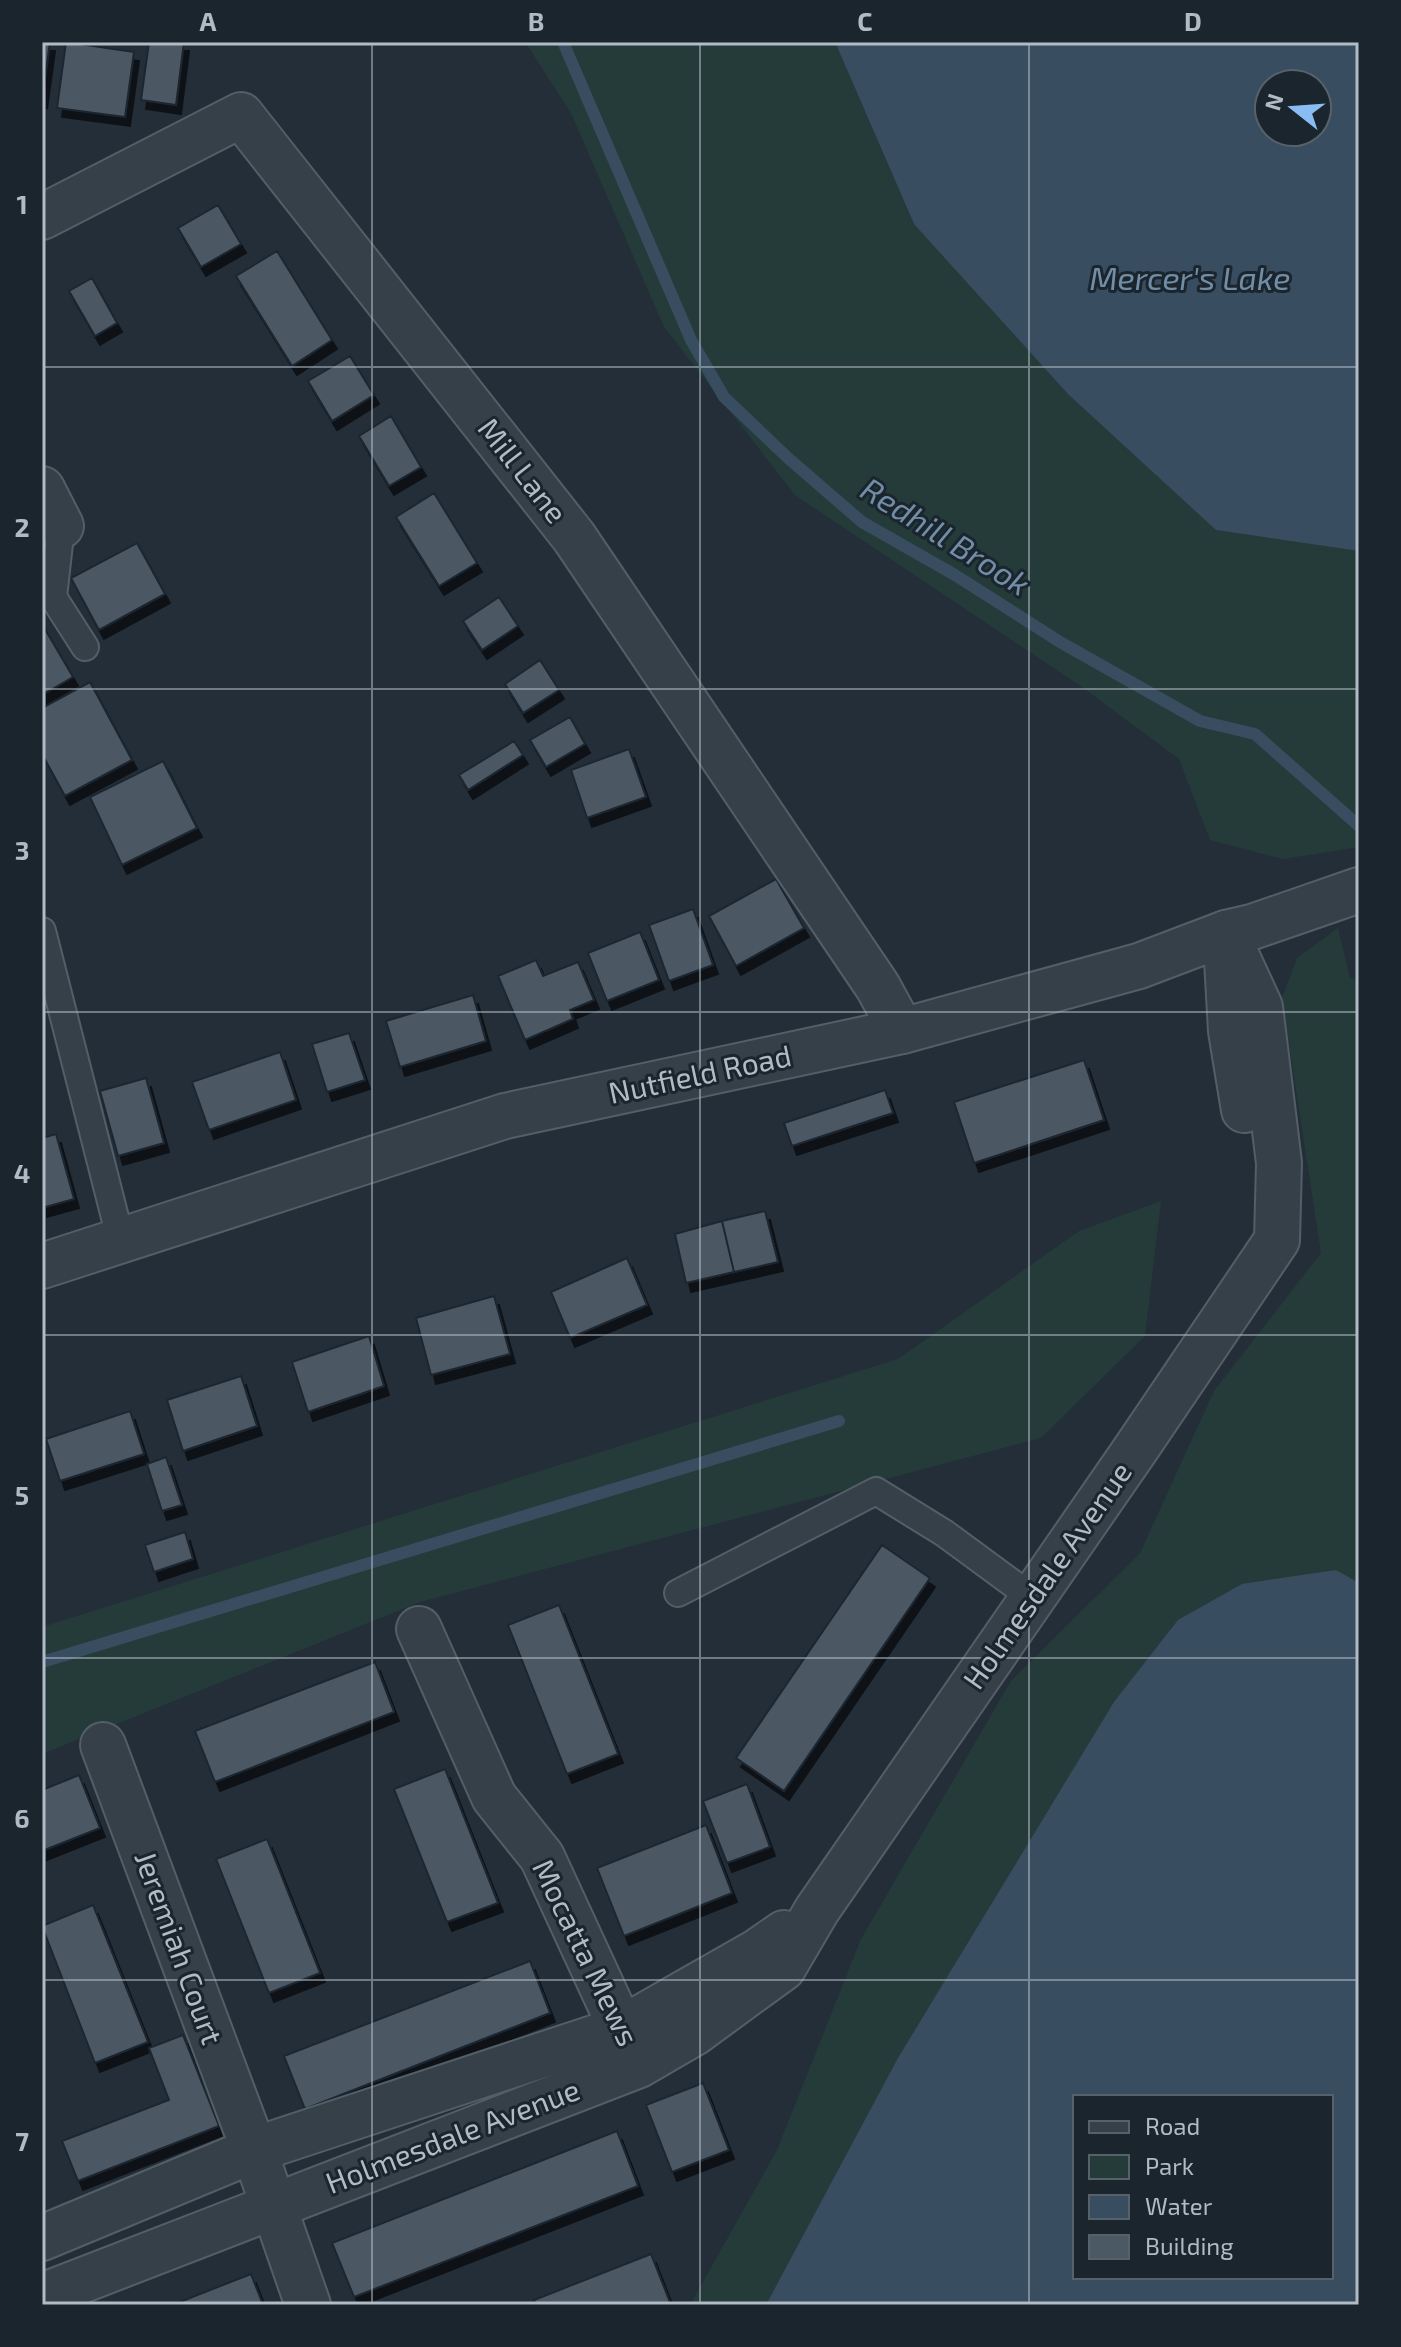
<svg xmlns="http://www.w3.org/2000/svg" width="1401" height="2347" viewBox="0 0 1401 2347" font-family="'Exo 2',sans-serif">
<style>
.green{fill:#253b3a;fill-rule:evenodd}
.water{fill:#394d61;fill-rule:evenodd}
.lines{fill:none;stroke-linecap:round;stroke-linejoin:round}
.stream{stroke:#394d61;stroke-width:12}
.building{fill:#4b5964;stroke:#1d2730;stroke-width:2;filter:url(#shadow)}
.service-casing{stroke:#545e67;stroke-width:30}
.minor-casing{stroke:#545e67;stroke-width:48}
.tertiary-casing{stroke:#545e67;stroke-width:48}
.service{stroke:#364049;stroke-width:26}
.minor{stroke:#364049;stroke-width:44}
.tertiary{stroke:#364049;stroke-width:44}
.grid{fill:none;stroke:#b1bbc5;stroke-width:2;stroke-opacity:0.55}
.labels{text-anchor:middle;stroke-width:6;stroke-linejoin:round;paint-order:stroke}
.street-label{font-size:30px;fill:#b1bbc5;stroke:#1b252e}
.water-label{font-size:32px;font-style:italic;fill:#728ea7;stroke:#1b252e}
.neatline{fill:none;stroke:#b1bbc5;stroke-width:3}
.grid-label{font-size:26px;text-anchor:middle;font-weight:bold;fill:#b1bbc5}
</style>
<defs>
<filter id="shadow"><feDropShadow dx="5" dy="9" stdDeviation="0" flood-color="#0009"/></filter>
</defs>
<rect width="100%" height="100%" fill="#232e38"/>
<path class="green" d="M 525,42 L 835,42 L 914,224 L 1216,530 L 1359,551 L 1359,847 L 1283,859 L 1210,840 L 1179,759 L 1082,687 L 795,495 L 664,327 L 571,113 Z
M 1338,928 L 1350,978 L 1359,981 L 1359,2305 L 690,2305 L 777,2150 L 861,1939 L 1011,1681 L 1140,1553 L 1214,1391 L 1321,1253 L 1282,998 L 1297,958 ZM 1075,2097 L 1331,2097 L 1331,2277 L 1075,2277 Z
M 1161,1201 L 1145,1336 L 1041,1438 L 420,1602 L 42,1754 L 42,1627 L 898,1359 L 1079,1231 Z"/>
<path class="water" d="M 835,42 L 1359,42 L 1359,551 L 1216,530 L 1068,394 L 914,224 ZM 1269,84 L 1317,84 L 1317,132 L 1269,132 Z
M 1336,1570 L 1359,1583 L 1359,2305 L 766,2305 L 898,2058 L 1114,1702 L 1178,1620 L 1242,1584 ZM 1075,2097 L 1331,2097 L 1331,2277 L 1075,2277 Z"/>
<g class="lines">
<path class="stream" d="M 563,42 L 691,340 L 724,397 L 788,458 L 862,522 L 955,575 L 1060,642 L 1200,721 L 1255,734 L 1359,826
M 42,1662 L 839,1421"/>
</g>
<path class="building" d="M 42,42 L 50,42 L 42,100 Z
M 66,42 L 134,52 L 125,117 L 57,108 Z
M 149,42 L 184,42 L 176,105 L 141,100 Z
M 218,205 L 241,244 L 201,267 L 178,228 Z
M 277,251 L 332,340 L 292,366 L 236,276 Z
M 92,278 L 117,323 L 95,336 L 69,291 Z
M 350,356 L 374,395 L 332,421 L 308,381 Z
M 391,416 L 421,467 L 389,486 L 359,436 Z
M 434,493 L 477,563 L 439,586 L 396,517 Z
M 137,543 L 165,594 L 99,630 L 71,578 Z
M 499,597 L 518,626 L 482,650 L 463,621 Z
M 42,624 L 73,677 L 42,695 Z
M 540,660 L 559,690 L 523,713 L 505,684 Z
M 90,682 L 132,760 L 65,796 L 42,754 L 42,708 Z
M 570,717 L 585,744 L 546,767 L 530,740 Z
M 514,741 L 523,755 L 468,790 L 459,775 Z
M 629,749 L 646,797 L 587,818 L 571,770 Z
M 163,761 L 197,828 L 122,865 L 90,797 Z
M 776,879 L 804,928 L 736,966 L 709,916 Z
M 693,909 L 713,965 L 669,981 L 649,925 Z
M 640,932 L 659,980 L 607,1001 L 588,953 Z
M 536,960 L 543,976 L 578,962 L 594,1000 L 570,1010 L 573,1019 L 525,1040 L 498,976 Z
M 473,995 L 486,1041 L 400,1067 L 386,1021 Z
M 349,1033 L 365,1080 L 327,1092 L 312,1044 Z
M 280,1052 L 296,1100 L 209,1130 L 192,1082 Z
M 1084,1060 L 1104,1120 L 974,1163 L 954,1102 Z
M 146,1078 L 164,1143 L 118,1156 L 100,1091 Z
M 885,1090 L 893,1113 L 792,1146 L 784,1123 Z
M 56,1134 L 74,1199 L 42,1208 L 42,1138 Z
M 765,1211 L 778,1262 L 734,1272 L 722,1221 Z
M 722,1221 L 734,1272 L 686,1283 L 675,1234 Z
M 627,1258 L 647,1305 L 570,1338 L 551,1292 Z
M 494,1296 L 510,1354 L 431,1375 L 416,1318 Z
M 369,1336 L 384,1386 L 308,1412 L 292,1362 Z
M 241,1376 L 257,1426 L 183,1451 L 167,1400 Z
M 130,1411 L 144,1454 L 60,1481 L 46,1439 Z
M 166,1457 L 182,1505 L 162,1511 L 147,1464 Z
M 185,1532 L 193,1559 L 154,1572 L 145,1545 Z
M 882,1545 L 930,1578 L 784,1791 L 736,1758 Z
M 559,1605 L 618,1754 L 567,1774 L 508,1625 Z
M 375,1662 L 394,1712 L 215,1782 L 195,1731 Z
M 445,1769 L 498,1903 L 447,1922 L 394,1789 Z
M 79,1775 L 100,1828 L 42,1851 L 42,1790 Z
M 747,1784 L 770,1847 L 727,1863 L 703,1801 Z
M 706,1825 L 732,1893 L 624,1936 L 597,1868 Z
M 267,1839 L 320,1973 L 269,1993 L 216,1859 Z
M 93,1905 L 148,2042 L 95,2063 L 42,1926 Z
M 530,1961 L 550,2013 L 305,2109 L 284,2056 Z
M 183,2035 L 219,2126 L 78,2181 L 62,2141 L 169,2100 L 149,2048 Z
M 703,2083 L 729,2150 L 672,2172 L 646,2105 Z
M 617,2131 L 638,2186 L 354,2297 L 332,2243 Z
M 651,2254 L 671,2305 L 536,2305 L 534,2300 Z
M 251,2274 L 263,2305 L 172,2305 Z"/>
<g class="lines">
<defs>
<path id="service" d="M 61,526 L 53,597 L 85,647
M 42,931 L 121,1241
M 678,1593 L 876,1491 L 944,1533 L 1031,1597"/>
<path id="minor" d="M 42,217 L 241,115 L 574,537 L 878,987 L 902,1031
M 42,489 L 61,526
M 1227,960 L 1231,1031 L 1244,1110
M 419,1629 L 494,1797 L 542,1857 L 633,2054
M 103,1745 L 254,2150 L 308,2305
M 42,2238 L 254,2150 L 621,2029 L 758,1951 L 784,1933
M 42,2296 L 639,2065 L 694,2033 L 783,1968 L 817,1910 L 1135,1450 L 1277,1240 L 1279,1163 L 1260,1007 L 1226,933"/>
<path id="tertiary" d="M 42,1266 L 505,1116 L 902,1031 L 1139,966 L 1226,933 L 1252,927 L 1359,890"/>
</defs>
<use href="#service" class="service-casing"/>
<use href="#minor" class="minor-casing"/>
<use href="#tertiary" class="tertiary-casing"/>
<use href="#service" class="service"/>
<use href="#minor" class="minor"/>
<use href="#tertiary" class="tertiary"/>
</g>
<path class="grid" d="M 372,42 L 372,2305M 700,42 L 700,2305M 1029,42 L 1029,2305M 42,367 L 1359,367M 42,689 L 1359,689M 42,1012 L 1359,1012M 42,1335 L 1359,1335M 42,1658 L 1359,1658M 42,1980 L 1359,1980"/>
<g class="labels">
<g class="street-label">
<text transform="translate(522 471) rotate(52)" y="10">Mill Lane</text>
<text transform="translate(700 1075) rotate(-12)" y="10">Nutfield Road</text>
<text transform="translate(1048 1576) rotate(-55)" y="10">Holmesdale Avenue</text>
<text transform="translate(178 1948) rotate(70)" y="10">Jeremiah Court</text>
<text transform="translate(585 1953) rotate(64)" y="10">Mocatta Mews</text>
<text transform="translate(453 2137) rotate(-21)" y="10">Holmesdale Avenue</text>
</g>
<g class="water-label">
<text x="1190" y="290">Mercer's Lake</text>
<text transform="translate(945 537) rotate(32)" y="11">Redhill Brook</text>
</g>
</g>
<rect width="1401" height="2347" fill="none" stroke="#1b252e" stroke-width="88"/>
<rect x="1073" y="2095" width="260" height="184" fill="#1b252e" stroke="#57616a" stroke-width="2"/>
<rect x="1089" y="2121" width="40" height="12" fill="#364049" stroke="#57616a" stroke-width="2"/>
<text x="1145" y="2135" font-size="24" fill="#b1bbc5">Road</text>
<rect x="1089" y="2155" width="40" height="24" fill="#253b3a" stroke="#57616a" stroke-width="2"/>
<text x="1145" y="2175" font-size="24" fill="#b1bbc5">Park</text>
<rect x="1089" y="2195" width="40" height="24" fill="#394d61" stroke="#57616a" stroke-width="2"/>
<text x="1145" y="2215" font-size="24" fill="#b1bbc5">Water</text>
<rect x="1089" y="2235" width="40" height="24" fill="#4b5964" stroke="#57616a" stroke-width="2"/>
<text x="1145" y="2255" font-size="24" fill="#b1bbc5">Building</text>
<g transform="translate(1293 108) rotate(287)"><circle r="38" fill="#1b252e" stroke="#57616a" stroke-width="2"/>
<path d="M0-6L14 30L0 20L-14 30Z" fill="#89bcf2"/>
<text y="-12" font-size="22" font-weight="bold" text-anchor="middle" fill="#b1bbc5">N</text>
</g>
<rect x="44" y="44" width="1313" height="2259" class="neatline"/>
<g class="grid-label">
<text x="208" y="31">A</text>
<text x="536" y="31">B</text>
<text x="865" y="31">C</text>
<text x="1193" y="31">D</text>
<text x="22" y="214">1</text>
<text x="22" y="537">2</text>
<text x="22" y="860">3</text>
<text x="22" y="1183">4</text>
<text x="22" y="1505">5</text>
<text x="22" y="1828">6</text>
<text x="22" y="2151">7</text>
</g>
</svg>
